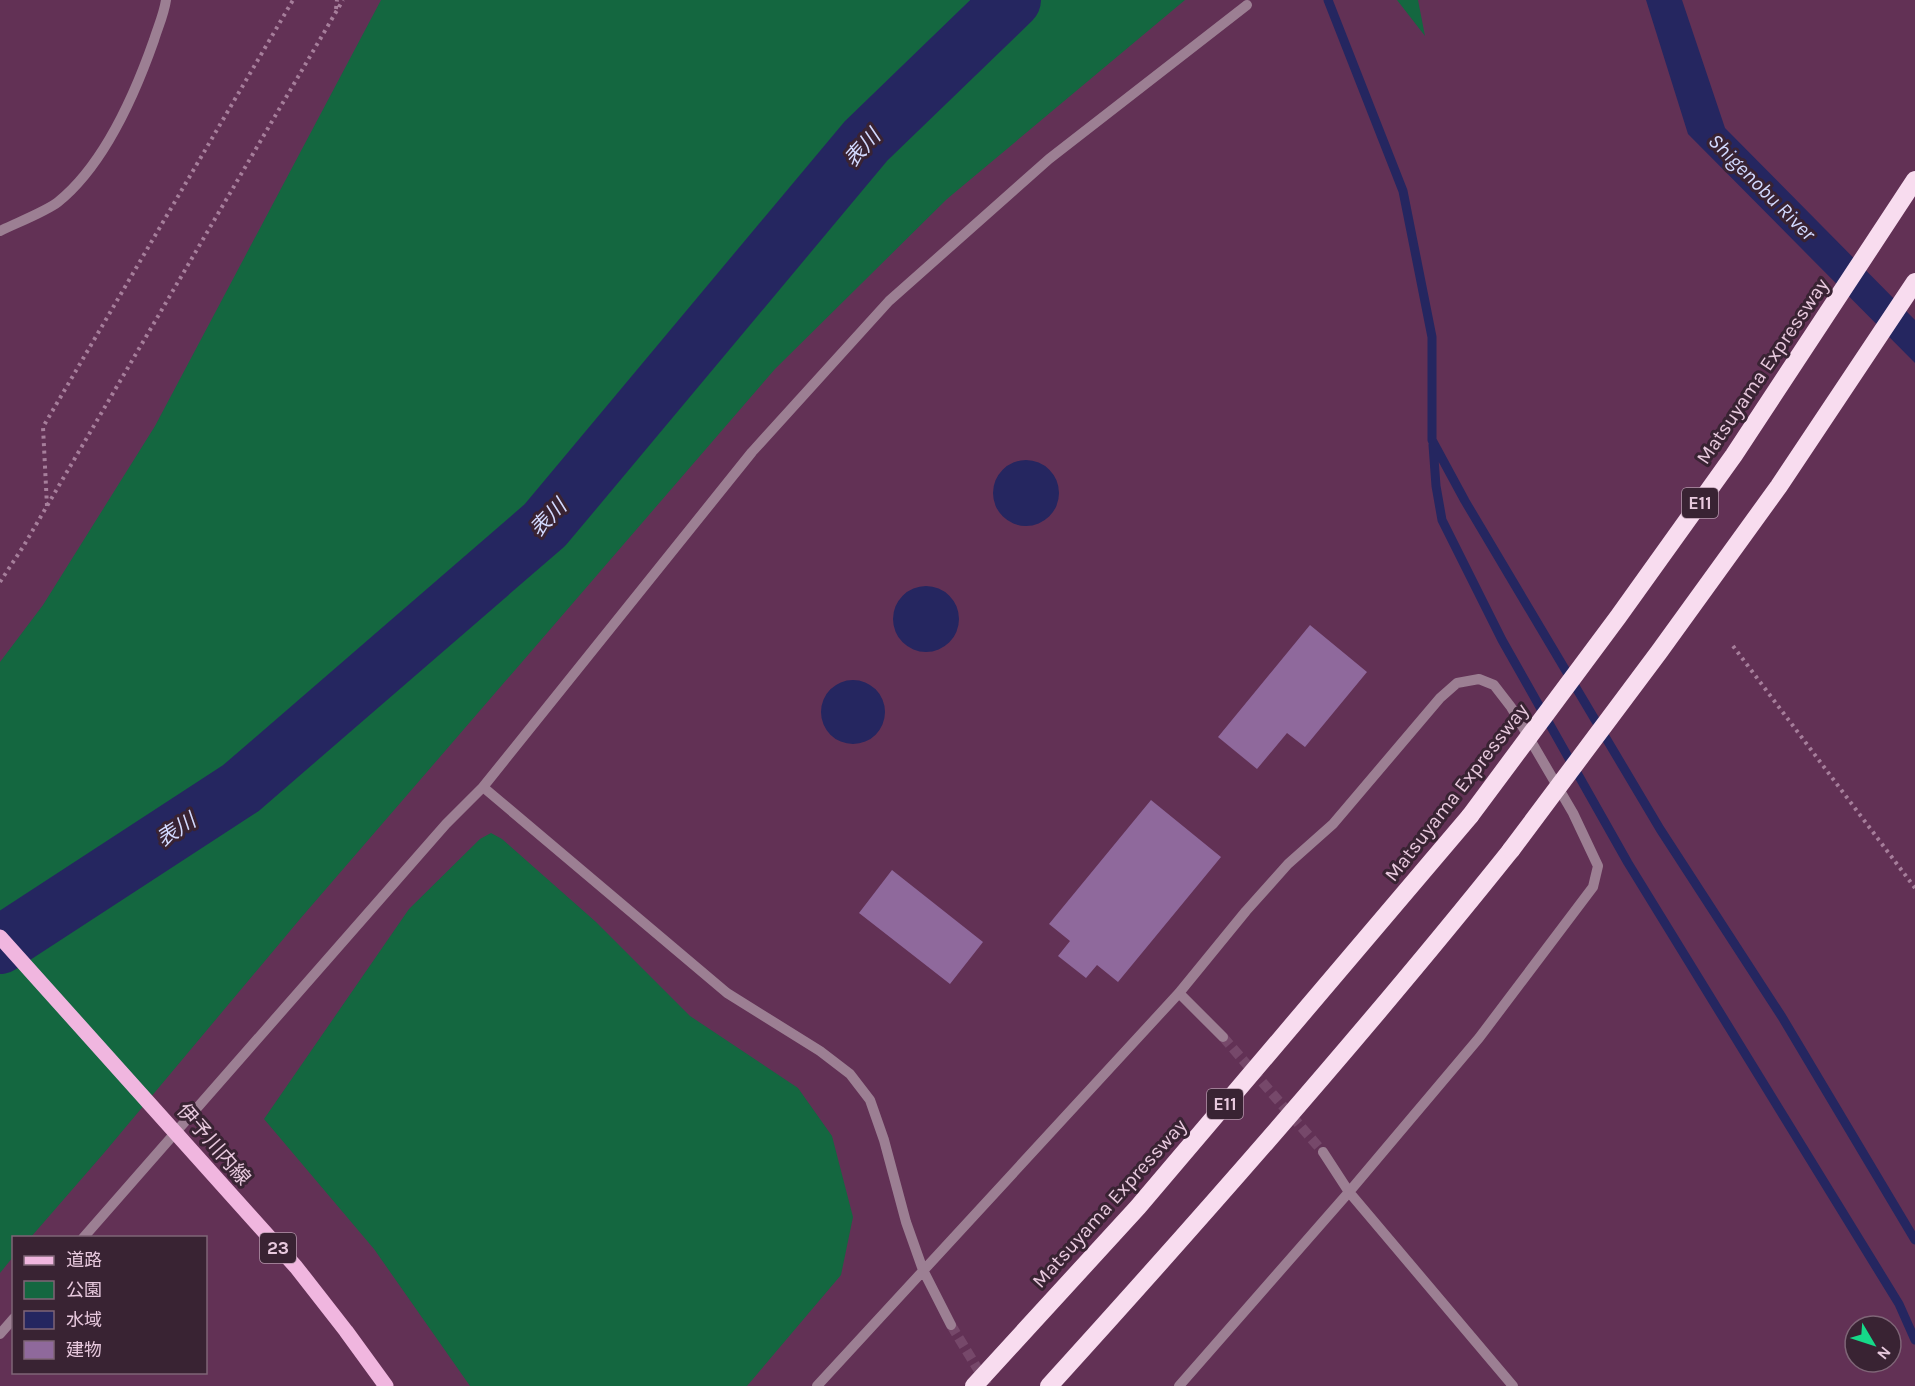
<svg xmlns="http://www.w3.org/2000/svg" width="1915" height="1386" viewBox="0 0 1915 1386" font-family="Karla,'Noto Sans JP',sans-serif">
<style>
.green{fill:#146740}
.water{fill:#252660}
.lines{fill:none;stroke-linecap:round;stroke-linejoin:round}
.stream{stroke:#252660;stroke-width:9}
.river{stroke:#252660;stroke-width:58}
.building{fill:#8f699c}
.minor-tunnel{stroke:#76486a;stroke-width:10;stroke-dasharray:10 5;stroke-linecap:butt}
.path{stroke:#a67e9b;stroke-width:4;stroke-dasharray:3 4.5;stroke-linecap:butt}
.minor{stroke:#9c7f93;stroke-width:10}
.major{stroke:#f0b6df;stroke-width:15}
.highway{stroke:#f8dcef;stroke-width:18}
.highway-bridge{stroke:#f8dcef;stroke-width:18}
.labels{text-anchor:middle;stroke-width:6;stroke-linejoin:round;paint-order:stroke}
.shield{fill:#392333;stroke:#b497ab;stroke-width:1.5}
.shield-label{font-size:18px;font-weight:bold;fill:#e8c9de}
.street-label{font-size:20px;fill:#e8c9de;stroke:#392333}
.water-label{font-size:21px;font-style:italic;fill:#d2d9fe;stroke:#392333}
</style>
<rect width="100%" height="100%" fill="#623155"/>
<path class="green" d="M 381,0 L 1185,0 L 947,199 L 775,369 L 300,919 L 104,1153 L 31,1237 L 14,1238 L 13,1257 L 0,1273 L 0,662 L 43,605 L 155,426 Z
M 1397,0 L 1418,0 L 1425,36 Z
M 491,833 L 502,839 L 596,922 L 690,1016 L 798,1088 L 832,1136 L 853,1217 L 841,1275 L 747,1386 L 470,1386 L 374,1249 L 264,1119 L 409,909 L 480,839 Z"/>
<path class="water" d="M 1646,0 L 1682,0 L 1725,128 L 1915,320 L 1915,363 L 1688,134 Z
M993 493a33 33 0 1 1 66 0a33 33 0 1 1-66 0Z
M893 619a33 33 0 1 1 66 0a33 33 0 1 1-66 0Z
M821 712a32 32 0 1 1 64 0a32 32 0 1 1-64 0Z"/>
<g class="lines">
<path class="stream" d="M 1328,0 L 1403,191 L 1432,337 L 1432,440 L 1465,501 L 1660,829 L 1782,1017 L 1915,1240
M 1433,445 L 1436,486 L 1442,520 L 1502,640 L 1628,863 L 1899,1304 L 1915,1340"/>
<path class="river" d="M 0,945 L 241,788 L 545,525 L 866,141 L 1012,0"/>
</g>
<path class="building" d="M 1310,625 L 1367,672 L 1305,747 L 1287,733 L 1257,769 L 1218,737 Z
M 1151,800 L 1221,857 L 1118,982 L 1097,965 L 1086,978 L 1058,956 L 1070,941 L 1049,924 Z
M 892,870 L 983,942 L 950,984 L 859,913 Z"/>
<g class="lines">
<path class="minor-tunnel" d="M 1223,1037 L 1323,1152
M 951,1325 L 988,1386"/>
<path class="path" d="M 336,9 L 337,0
M 47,506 L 43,427 L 293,0
M 0,582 L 23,547 L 343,0
M 1733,646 L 1915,888"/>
<path class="minor" d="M 0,231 C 16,223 45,212 58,202 C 104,165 135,94 154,40 C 158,27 164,14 166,0
M 483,787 L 752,452 L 889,301 L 1049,159 L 1247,5
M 1179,993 L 1223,1037
M 1323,1152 L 1349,1192 L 1513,1386
M 83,1238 L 446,824 L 483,787 L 727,993 L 820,1051 L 850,1074 L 870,1100 L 884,1140 L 906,1222 L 923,1270 L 951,1325
M 0,1334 L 14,1318
M 817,1386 L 1179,993 L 1246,911 L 1288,864 L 1333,824 L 1440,698 L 1457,683 L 1479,679 L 1494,685 L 1511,707 L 1573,813 L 1598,866 L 1593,887 L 1479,1038 L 1349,1192 L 1179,1386"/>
<path class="major" d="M 0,937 L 296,1267 L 346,1331 L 386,1386"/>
<path class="highway" d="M 974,1386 L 1138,1207 L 1470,816
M 1049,1386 C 1207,1212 1364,1034 1511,850"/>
<path class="highway-bridge" d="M 1470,816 L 1618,617 L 1734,455 L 1915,180
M 1511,850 L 1659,652 L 1779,486 L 1915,282"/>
</g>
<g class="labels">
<g class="shield">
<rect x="1682" y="488" width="36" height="30" rx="4.5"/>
<rect x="1207" y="1089" width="36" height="30" rx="4.5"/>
<rect x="260" y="1233" width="36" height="30" rx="4.5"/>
</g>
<g class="shield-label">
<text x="1700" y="509">E11</text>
<text x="1225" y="1110">E11</text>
<text x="278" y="1254">23</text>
</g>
<g class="street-label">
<text transform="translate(1762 371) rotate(-56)" y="7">Matsuyama Expressway</text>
<text transform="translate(1456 792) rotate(-52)" y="7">Matsuyama Expressway</text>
<text transform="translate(214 1144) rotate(49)" y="7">伊予川内線</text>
<text transform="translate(1109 1203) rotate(-48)" y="7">Matsuyama Expressway</text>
</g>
<g class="water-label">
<text transform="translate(862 148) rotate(-48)" y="7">表川</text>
<text transform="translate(1762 187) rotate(45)" y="7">Shigenobu River</text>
<text transform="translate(548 518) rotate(-46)" y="7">表川</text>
<text transform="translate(176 830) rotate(-33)" y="7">表川</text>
</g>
</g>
<rect x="12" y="1236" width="195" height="138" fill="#392333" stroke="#7f6577" stroke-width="1.5"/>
<rect x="24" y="1256" width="30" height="9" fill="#f0b6df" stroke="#7f6577" stroke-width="1.5"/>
<text x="66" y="1266" font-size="18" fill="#e8c9de">道路</text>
<rect x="24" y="1281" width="30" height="18" fill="#146740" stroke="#7f6577" stroke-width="1.5"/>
<text x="66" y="1296" font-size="18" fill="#e8c9de">公園</text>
<rect x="24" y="1311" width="30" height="18" fill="#252660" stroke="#7f6577" stroke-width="1.5"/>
<text x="66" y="1326" font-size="18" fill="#e8c9de">水域</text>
<rect x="24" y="1341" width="30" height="18" fill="#8f699c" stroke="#7f6577" stroke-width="1.5"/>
<text x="66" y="1356" font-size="18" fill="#e8c9de">建物</text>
<g transform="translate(1873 1344) rotate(129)"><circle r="28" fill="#392333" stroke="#7f6577" stroke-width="1.5"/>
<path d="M0-4.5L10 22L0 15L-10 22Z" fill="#16d989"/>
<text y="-9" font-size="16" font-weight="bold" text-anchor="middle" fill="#e8c9de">N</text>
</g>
</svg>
